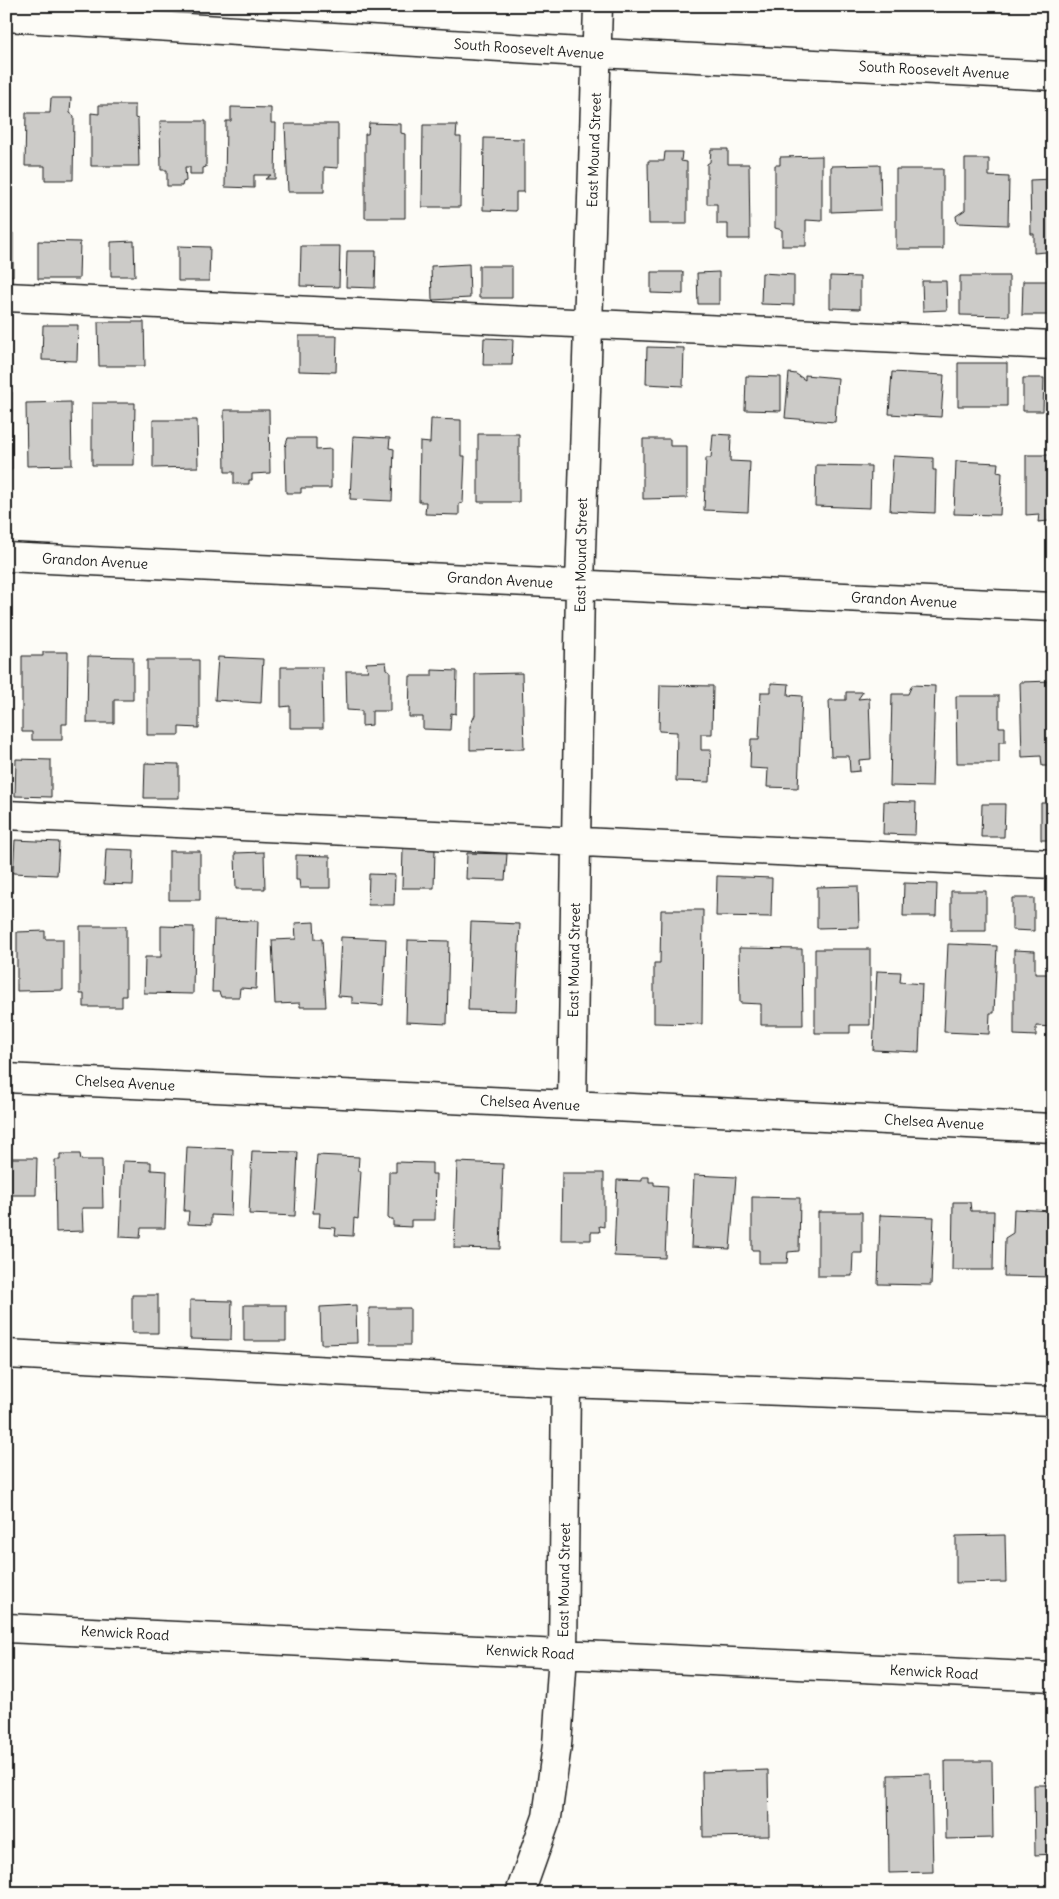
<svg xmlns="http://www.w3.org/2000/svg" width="1059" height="1899" viewBox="0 0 1059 1899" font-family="Delius,sans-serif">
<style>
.building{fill:#cccbc8;stroke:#1c1c1c}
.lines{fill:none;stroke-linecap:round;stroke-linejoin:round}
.minor-casing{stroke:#1c1c1c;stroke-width:31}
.minor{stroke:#fdfcf7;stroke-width:28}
.labels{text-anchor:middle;stroke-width:4;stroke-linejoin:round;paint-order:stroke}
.street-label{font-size:14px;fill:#1c1c1c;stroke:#fdfcf7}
</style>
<rect width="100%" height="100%" fill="#fdfcf7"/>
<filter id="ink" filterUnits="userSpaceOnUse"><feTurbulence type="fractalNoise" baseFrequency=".02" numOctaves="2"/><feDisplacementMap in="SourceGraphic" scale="10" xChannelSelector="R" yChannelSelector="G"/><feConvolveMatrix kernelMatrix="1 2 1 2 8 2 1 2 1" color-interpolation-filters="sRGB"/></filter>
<g filter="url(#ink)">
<path class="building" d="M 51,98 L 71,98 L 70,113 L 74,116 L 73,180 L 45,180 L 45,166 L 25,166 L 26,113 L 50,113 Z
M 99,105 L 135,105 L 135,118 L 138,119 L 139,166 L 91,166 L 91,113 L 99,114 Z
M 231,107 L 271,108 L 271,123 L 276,123 L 275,179 L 265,179 L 271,175 L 254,175 L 254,188 L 225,187 L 226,121 L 231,121 Z
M 6,111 L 11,112 L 10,174 L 6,174 Z
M 160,121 L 206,121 L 206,167 L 203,168 L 203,174 L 190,174 L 190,167 L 185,167 L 186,181 L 183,182 L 182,186 L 167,186 L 167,170 L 161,170 Z
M 369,123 L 401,124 L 401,133 L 405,134 L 405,218 L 365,218 L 365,134 L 368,134 Z
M 285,124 L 338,124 L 338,168 L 324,167 L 324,192 L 288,192 Z
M 423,125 L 457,125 L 456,137 L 461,137 L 460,207 L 422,207 Z
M 484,138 L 524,139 L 524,192 L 516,192 L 516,211 L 483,210 Z
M 711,149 L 728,149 L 728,164 L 749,164 L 750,239 L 728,239 L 728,224 L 717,224 L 717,204 L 707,204 L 707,164 L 710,162 Z
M 665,152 L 682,152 L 681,161 L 687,162 L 687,224 L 649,224 L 648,161 L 664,161 Z
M 822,156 L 822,221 L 806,220 L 806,246 L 782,246 L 782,230 L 775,228 L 775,165 L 780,165 L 780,157 Z
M 965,159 L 989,159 L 989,176 L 1009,177 L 1008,225 L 957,223 L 956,216 L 965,210 Z
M 880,165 L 881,210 L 831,212 L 831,166 Z
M 896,169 L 943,169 L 943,249 L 896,249 Z
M 1053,179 L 1053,261 L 1046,262 L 1046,252 L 1034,253 L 1034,234 L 1031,234 L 1030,180 Z
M 6,233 L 13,233 L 13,276 L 6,275 Z
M 38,241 L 80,242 L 79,279 L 38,279 Z
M 134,241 L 135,276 L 111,276 L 111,242 Z
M 178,246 L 210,247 L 209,281 L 178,281 Z
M 301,246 L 340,246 L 339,287 L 300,286 Z
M 347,251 L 376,251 L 375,288 L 346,287 Z
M 469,264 L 470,298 L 432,300 L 431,266 Z
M 479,266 L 512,266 L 512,298 L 479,298 Z
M 651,272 L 683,272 L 683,294 L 651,293 Z
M 719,272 L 719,304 L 698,304 L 697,273 Z
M 762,273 L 794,275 L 794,305 L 761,304 Z
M 830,276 L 860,277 L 860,309 L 830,308 Z
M 960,276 L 1009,276 L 1009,316 L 960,315 Z
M 922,281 L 946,281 L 947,310 L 923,311 Z
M 1023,281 L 1053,281 L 1053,315 L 1022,315 Z
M 98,322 L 144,322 L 145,366 L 99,366 Z
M 43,325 L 78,325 L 77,361 L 42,360 Z
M 299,336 L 337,336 L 336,372 L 299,371 Z
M 484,338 L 513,339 L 512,365 L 483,365 Z
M 647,347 L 684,348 L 683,386 L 646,384 Z
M 958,363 L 1007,363 L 1007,406 L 958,406 Z
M 892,372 L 944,375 L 941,417 L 889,414 Z
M 789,373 L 796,374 L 805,380 L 805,375 L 838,378 L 835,422 L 785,418 Z
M 746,376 L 781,377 L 781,411 L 745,410 Z
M 1023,378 L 1044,378 L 1043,411 L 1023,411 Z
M 6,392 L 12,392 L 12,470 L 6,470 Z
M 71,402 L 72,465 L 27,466 L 26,403 Z
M 92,403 L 135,403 L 134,465 L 92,465 Z
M 224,410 L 269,410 L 270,473 L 252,474 L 252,480 L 249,480 L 249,484 L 234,484 L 234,472 L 225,472 Z
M 431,419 L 461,420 L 461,456 L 465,456 L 463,503 L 459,504 L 459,515 L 425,514 L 426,502 L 419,502 L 420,442 L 430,443 Z
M 153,420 L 197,420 L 198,467 L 153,468 Z
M 478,434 L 519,434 L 519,502 L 478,502 Z
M 713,434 L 731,435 L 730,461 L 750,462 L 748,512 L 704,510 L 706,458 L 711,458 Z
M 353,436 L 390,438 L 389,448 L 394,449 L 392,501 L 350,499 Z
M 288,438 L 316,438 L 316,450 L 331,449 L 331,488 L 301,488 L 301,493 L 286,493 L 285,447 Z
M 643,439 L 670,439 L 670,446 L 687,446 L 687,498 L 643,499 Z
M 1026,455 L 1053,455 L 1053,515 L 1049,515 L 1049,521 L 1038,522 L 1039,514 L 1026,515 Z
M 893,456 L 933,458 L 933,470 L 936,470 L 935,513 L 890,511 Z
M 956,461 L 998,463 L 997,472 L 1002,473 L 1000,515 L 954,514 Z
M 816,465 L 871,466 L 870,508 L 815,506 Z
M 43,652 L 68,652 L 67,724 L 62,724 L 62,740 L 32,740 L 32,732 L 22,732 L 22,656 L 43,656 Z
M 88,656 L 133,657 L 133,700 L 114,700 L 114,723 L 87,723 Z
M 218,657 L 263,659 L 261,703 L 215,700 Z
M 147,660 L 199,660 L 199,728 L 179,727 L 179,735 L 147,735 Z
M 386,662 L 387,669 L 390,671 L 390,711 L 372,711 L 372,725 L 362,726 L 362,711 L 347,710 L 346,671 L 368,671 L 366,663 Z
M 281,667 L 322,667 L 323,728 L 290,728 L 290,706 L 281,707 Z
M 432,670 L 457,671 L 456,714 L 451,713 L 450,730 L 423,729 L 423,717 L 409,717 L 410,676 L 432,676 Z
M 522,673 L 524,749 L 470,750 L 470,726 L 475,715 L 475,674 Z
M 1053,681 L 1051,691 L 1053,692 L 1053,766 L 1042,766 L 1041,756 L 1022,757 L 1020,682 Z
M 771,683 L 789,684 L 788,695 L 802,696 L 798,788 L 767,787 L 768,769 L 750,768 L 751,739 L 759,739 L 761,692 L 771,692 Z
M 660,685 L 713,686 L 712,734 L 701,734 L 701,750 L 711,750 L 710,782 L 676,781 L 677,732 L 659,731 Z
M 912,685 L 935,686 L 932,787 L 890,786 L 892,694 L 908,694 Z
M 846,692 L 863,692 L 858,699 L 869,698 L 871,759 L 859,760 L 860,771 L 850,772 L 849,756 L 831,756 L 829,700 L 846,700 Z
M 956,696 L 999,696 L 999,727 L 1005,727 L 1005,742 L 999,742 L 999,763 L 957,763 Z
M 16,759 L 51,760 L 51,797 L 15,796 Z
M 145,763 L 179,764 L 179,798 L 144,798 Z
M 884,801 L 916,802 L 915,835 L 883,834 Z
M 1041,803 L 1053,803 L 1053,840 L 1041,840 Z
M 982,804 L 1005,804 L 1004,837 L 981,837 Z
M 15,840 L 59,842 L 57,875 L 13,873 Z
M 403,848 L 435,849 L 434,888 L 402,888 Z
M 106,849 L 134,850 L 133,885 L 104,884 Z
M 169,851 L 200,851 L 200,900 L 169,900 Z
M 264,852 L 265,889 L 236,889 L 235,853 Z
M 467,853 L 507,854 L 505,880 L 466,879 Z
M 296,855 L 330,856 L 330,888 L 300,888 L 299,880 L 296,880 Z
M 369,874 L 395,875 L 394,905 L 368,905 Z
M 717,876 L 772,878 L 771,917 L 716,916 Z
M 904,883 L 937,884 L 936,916 L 903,916 Z
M 858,886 L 859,927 L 817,928 L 817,887 Z
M 951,891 L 986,891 L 986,931 L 951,931 Z
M 1012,898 L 1034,898 L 1034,931 L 1012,930 Z
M 661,910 L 703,910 L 702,1024 L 654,1023 L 654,963 L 660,963 Z
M 214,920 L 258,921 L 256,989 L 240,988 L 239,997 L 221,997 L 219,992 L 212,992 Z
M 314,922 L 315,939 L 322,939 L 326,1007 L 300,1007 L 300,1003 L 275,1004 L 272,940 L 296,939 L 295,923 Z
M 471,922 L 520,924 L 516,1011 L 468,1010 Z
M 80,926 L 126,926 L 126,996 L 122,996 L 122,1007 L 84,1007 L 84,994 L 80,994 Z
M 161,926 L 194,927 L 193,994 L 144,993 L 145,957 L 161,957 Z
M 45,931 L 45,939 L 63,939 L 63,990 L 17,991 L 17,932 Z
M 341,937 L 386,939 L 383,1005 L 352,1003 L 352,997 L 338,996 Z
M 408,940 L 449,941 L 447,1024 L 406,1022 Z
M 948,944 L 997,946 L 994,1013 L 990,1013 L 989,1034 L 944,1032 Z
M 739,948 L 802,949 L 803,1025 L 761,1025 L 761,1004 L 740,1003 Z
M 815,949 L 870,949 L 870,1025 L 850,1025 L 850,1033 L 815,1033 Z
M 1014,950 L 1035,951 L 1035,974 L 1053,974 L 1053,1027 L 1036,1026 L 1036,1036 L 1014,1035 Z
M 877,971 L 901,972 L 900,982 L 922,984 L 919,1052 L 873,1050 Z
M 187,1147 L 233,1149 L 231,1216 L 211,1215 L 211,1225 L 188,1224 L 189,1211 L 184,1211 Z
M 252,1151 L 298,1152 L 295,1216 L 249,1214 Z
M 60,1154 L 80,1154 L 81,1160 L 102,1160 L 103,1208 L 82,1208 L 83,1231 L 56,1232 L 55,1160 L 60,1160 Z
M 317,1155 L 359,1157 L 358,1171 L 361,1171 L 358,1219 L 354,1218 L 353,1236 L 335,1235 L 336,1228 L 319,1227 L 320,1213 L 313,1213 Z
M 6,1158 L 37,1158 L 36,1195 L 6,1195 Z
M 123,1161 L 151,1162 L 151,1170 L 167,1171 L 165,1228 L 141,1228 L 140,1238 L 120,1237 Z
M 396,1162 L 432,1163 L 432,1174 L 436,1174 L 435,1220 L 411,1220 L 411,1227 L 393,1226 L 393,1219 L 388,1219 L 389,1172 L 396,1172 Z
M 457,1162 L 503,1164 L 500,1249 L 454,1248 Z
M 562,1173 L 604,1173 L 604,1227 L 599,1226 L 600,1232 L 591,1232 L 591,1240 L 561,1240 Z
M 694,1175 L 736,1177 L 730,1249 L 691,1247 Z
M 642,1177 L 649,1177 L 649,1182 L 654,1182 L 654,1185 L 668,1186 L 665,1258 L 614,1256 L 617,1180 L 642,1181 Z
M 752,1197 L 800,1198 L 799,1251 L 788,1252 L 787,1263 L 759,1263 L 759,1250 L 752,1250 Z
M 953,1202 L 970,1202 L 971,1211 L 994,1211 L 993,1270 L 952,1270 Z
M 1014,1209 L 1053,1211 L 1053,1277 L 1004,1276 L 1005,1238 L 1013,1233 Z
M 818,1212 L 862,1212 L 862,1253 L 853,1253 L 852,1276 L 818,1276 Z
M 880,1215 L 934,1217 L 931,1285 L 878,1284 Z
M 132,1295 L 158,1295 L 158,1333 L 132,1333 Z
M 190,1300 L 232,1301 L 231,1340 L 190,1339 Z
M 244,1305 L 286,1305 L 286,1341 L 244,1341 Z
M 356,1305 L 357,1343 L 321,1344 L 320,1307 Z
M 369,1308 L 410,1308 L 410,1345 L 369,1345 Z
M 1005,1535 L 1006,1582 L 956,1583 L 956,1536 Z
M 945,1761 L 992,1761 L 993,1838 L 946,1839 Z
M 768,1770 L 769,1836 L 703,1837 L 702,1772 Z
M 931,1774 L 933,1872 L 889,1873 L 888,1775 Z
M 1034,1785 L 1053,1785 L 1053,1854 L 1035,1855 Z
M 846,1887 L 846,1893 L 779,1893 L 779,1888 Z"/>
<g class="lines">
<defs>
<path id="minor" d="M 6,17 L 598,53 L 1053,76
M 6,297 L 1053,345
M 6,557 L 1053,607
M 6,815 L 1053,864
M 6,1078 L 1053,1128
M 572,1105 L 580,584 L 598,6
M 6,1354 L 566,1383 L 1053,1401
M 6,1628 L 1053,1677
M 520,1893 L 547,1817 L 557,1745 L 563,1654 L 566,1383"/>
</defs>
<use href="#minor" class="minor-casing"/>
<use href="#minor" class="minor"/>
</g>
</g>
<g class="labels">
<g class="street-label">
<text transform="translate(529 49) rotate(4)" y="5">South Roosevelt Avenue</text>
<text transform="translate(934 70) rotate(3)" y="5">South Roosevelt Avenue</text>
<text transform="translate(594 150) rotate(-88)" y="5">East Mound Street</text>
<text transform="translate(581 555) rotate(-89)" y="5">East Mound Street</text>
<text transform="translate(95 561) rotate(3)" y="5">Grandon Avenue</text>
<text transform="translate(500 580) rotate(3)" y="5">Grandon Avenue</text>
<text transform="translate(904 600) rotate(3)" y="5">Grandon Avenue</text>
<text transform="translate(574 960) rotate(-89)" y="5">East Mound Street</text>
<text transform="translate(125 1083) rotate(3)" y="5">Chelsea Avenue</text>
<text transform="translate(530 1103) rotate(3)" y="5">Chelsea Avenue</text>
<text transform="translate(934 1122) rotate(3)" y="5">Chelsea Avenue</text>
<text transform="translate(564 1580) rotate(-89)" y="5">East Mound Street</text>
<text transform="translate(125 1633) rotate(3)" y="5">Kenwick Road</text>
<text transform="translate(530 1652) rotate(3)" y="5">Kenwick Road</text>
<text transform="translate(934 1672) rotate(3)" y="5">Kenwick Road</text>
</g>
</g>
<rect width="1059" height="1899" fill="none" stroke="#fdfcf7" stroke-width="25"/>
<rect x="12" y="12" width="1034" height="1874" fill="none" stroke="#1c1c1c" stroke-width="2" filter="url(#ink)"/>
</svg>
